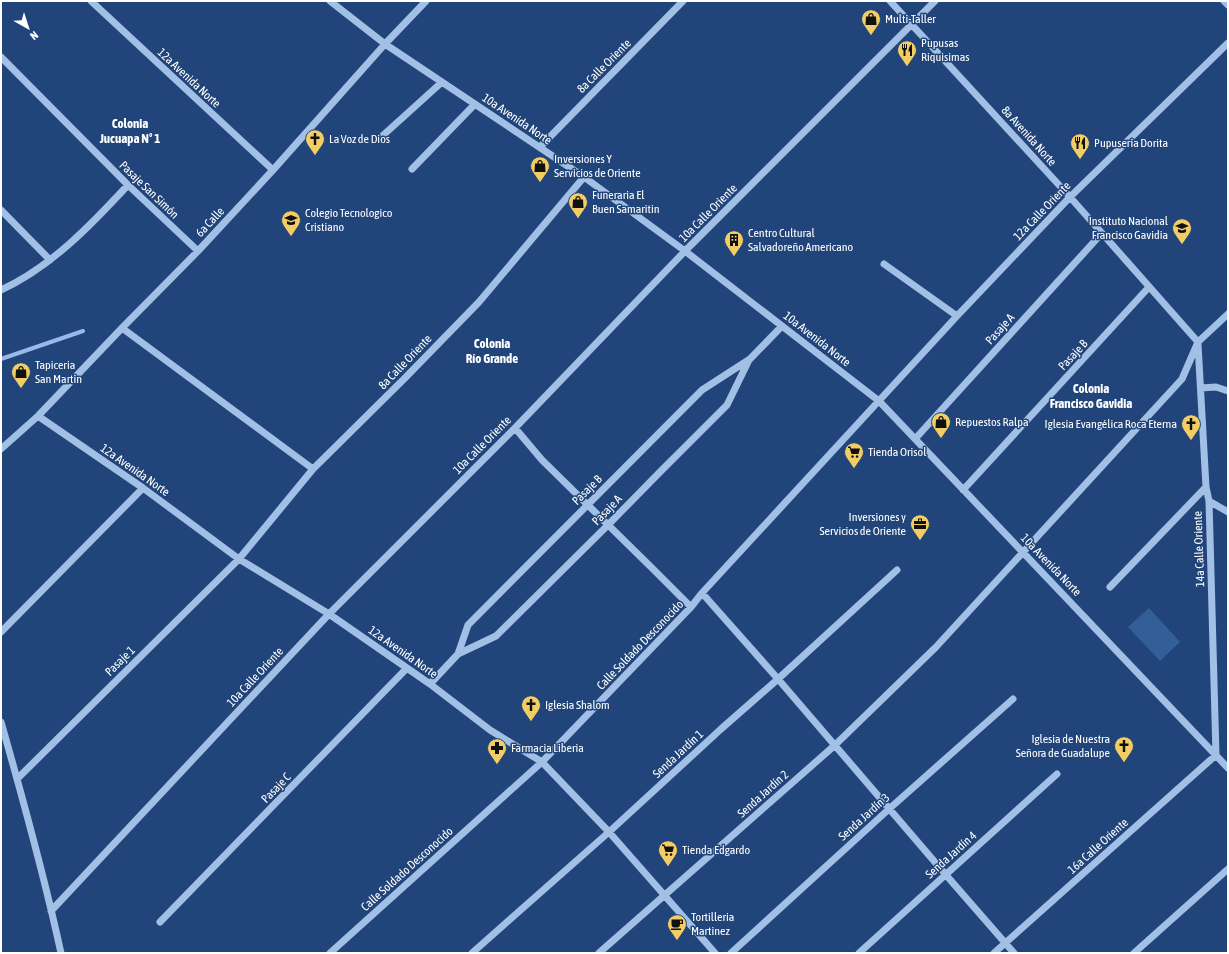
<svg xmlns="http://www.w3.org/2000/svg" width="1229" height="954" viewBox="0 0 1229 954" font-family="'Asap Condensed',sans-serif">
<style>
.green{fill:#345e98}
.lines{fill:none;stroke-linecap:round;stroke-linejoin:round}
.stream{stroke:#96b9e7;stroke-width:4}
.minor{stroke:#a2bfe5;stroke-width:7}
.labels{text-anchor:middle;stroke-width:3;stroke-linejoin:round;paint-order:stroke}
.poi-label{font-size:12px;fill:#fff;stroke:#21457a;text-anchor:start}
.street-label{font-size:12px;fill:#fff;stroke:#21457a}
.neighbourhood-label{font-size:13px;font-weight:bold;fill:#fff;stroke:#21457a}
</style>
<rect width="100%" height="100%" fill="#21457a"/>
<path class="green" d="M 1149,608 L 1180,642 L 1160,661 L 1128,627 Z"/>
<g class="lines">
<path class="stream" d="M 1,359 L 83,331"/>
<path class="minor" d="M 91,1 L 273,170
M 330,1 L 385,44 L 584,177 L 685,251 L 879,401 L 1228,768
M 890,1 L 1070,197 L 1198,342
M 1224,1 L 1228,5
M 1,57 L 128,185 L 198,251
M 379,139 L 442,82
M 540,147 L 683,1
M 412,169 L 475,104
M 1,210 L 50,260
M 884,264 L 957,316
M 1,290 C 51,267 91,225 128,185
M 122,328 L 313,469
M 1198,344 L 1206,487 L 1209,501 L 1216,755
M 1201,388 L 1216,387 L 1228,391
M 38,416 L 143,488 L 239,559 L 329,614 L 430,684 L 490,730 L 542,762 L 609,832 L 715,953
M 515,428 L 542,460 L 652,568 L 691,607
M 915,439 L 1102,233
M 1,449 L 38,416 L 122,328 L 198,251 L 273,170 L 385,44 L 426,1
M 963,490 L 1149,287
M 1209,501 L 1228,512
M 1110,587 L 1206,487
M 702,593 L 778,679 L 946,875 L 1014,953
M 1,632 L 143,488
M 458,654 L 468,625 L 702,390 L 750,359 L 782,326
M 430,684 L 458,654 L 496,636 L 608,525 L 658,474 L 727,405 L 749,360
M 1,722 C 23,799 44,875 61,953
M 17,779 L 239,559 L 313,469 L 405,378 L 479,302 L 584,177
M 51,911 L 329,614 L 515,428 L 685,251 L 935,1
M 160,922 L 407,668
M 330,953 L 542,762 L 691,607 L 702,593 L 957,316 L 1070,197 L 1228,43
M 472,953 L 609,832 L 721,729 L 778,679 L 897,570
M 599,953 L 834,746 L 936,647 L 1182,379 L 1198,342 L 1228,314
M 731,953 L 889,809 L 1013,699
M 859,953 L 1057,774
M 994,953 L 1216,755
M 1134,953 L 1228,869"/>
</g>
<defs>
<symbol id="shop-pin" viewBox="-11 -11 22 30"><path d="M0 17L-7.5 6A9.5 9.5 0 1 1 7.5 6Z" fill="#f2cd64" stroke="#21457a"/><path d="M-5-2.5h2.3a2.7 3.5 0 0 1 5.4 0H5L5.5 6h-11ZM-1.5-2.5h3a1.5 2.3 0 0 0-3 0Z" fill="#111"/></symbol>
<symbol id="restaurant-pin" viewBox="-11 -11 22 30"><path d="M0 17L-7.5 6A9.5 9.5 0 1 1 7.5 6Z" fill="#f2cd64" stroke="#21457a"/><path d="M-5-6h1v4h1v-4h1v4h1v-4h1v5L-1.5 .5V6h-2V.5L-5-1ZM5-6V6H3V1.5H1.5Q1.5-4 5-6Z" fill="#111"/></symbol>
<symbol id="church-pin" viewBox="-11 -11 22 30"><path d="M0 17L-7.5 6A9.5 9.5 0 1 1 7.5 6Z" fill="#f2cd64" stroke="#21457a"/><path d="M-1.2-6h2.4v3.5h3.3v2.4h-3.3V6h-2.4V-.1h-3.3v-2.4h3.3Z" fill="#111"/></symbol>
<symbol id="school-pin" viewBox="-11 -11 22 30"><path d="M0 17L-7.5 6A9.5 9.5 0 1 1 7.5 6Z" fill="#f2cd64" stroke="#21457a"/><path d="M0-5L7-2L0 1L-7-2ZM-4 1L0 2.5L4 1V4Q0 6-4 4Z" fill="#111"/></symbol>
<symbol id="building-pin" viewBox="-11 -11 22 30"><path d="M0 17L-7.5 6A9.5 9.5 0 1 1 7.5 6Z" fill="#f2cd64" stroke="#21457a"/><path d="M-4-6H4V6H1V3H-1V6H-4ZM-2.5-4.3h1.7v1.8h-1.7ZM.8-4.3h1.7v1.8H.8ZM-2.5-1h1.7V.8h-1.7ZM.8-1h1.7V.8H.8Z" fill="#111"/></symbol>
<symbol id="supermarket-pin" viewBox="-11 -11 22 30"><path d="M0 17L-7.5 6A9.5 9.5 0 1 1 7.5 6Z" fill="#f2cd64" stroke="#21457a"/><path d="M-6-5.5h2.5l.6 2H6L4.5 2H-2.5L-4.4-4H-6ZM-1.5 3.2a1.3 1.3 0 1 0 .1 0ZM3 3.2a1.3 1.3 0 1 0 .1 0Z" fill="#111"/></symbol>
<symbol id="office-pin" viewBox="-11 -11 22 30"><path d="M0 17L-7.5 6A9.5 9.5 0 1 1 7.5 6Z" fill="#f2cd64" stroke="#21457a"/><path d="M-6-3h4V-5.5h4V-3h4V5H-6ZM-1-4.5V-3h2v-1.5ZM-6 0V1H6V0Z" fill="#111"/></symbol>
<symbol id="pharmacy-pin" viewBox="-11 -11 22 30"><path d="M0 17L-7.5 6A9.5 9.5 0 1 1 7.5 6Z" fill="#f2cd64" stroke="#21457a"/><path d="M-2-6h4v4h4v4h-4v4h-4v-4h-4v-4h4Z" fill="#111"/></symbol>
<symbol id="cafe-pin" viewBox="-11 -11 22 30"><path d="M0 17L-7.5 6A9.5 9.5 0 1 1 7.5 6Z" fill="#f2cd64" stroke="#21457a"/><path d="M-5.5-4.5H6V0H3Q3 3.5 0 3.5H-2.5Q-5.5 3.5-5.5 0ZM3-3.2v2h1.7v-2ZM-6 4.5H4V6H-6Z" fill="#111"/></symbol>
</defs>
<g fill-rule="evenodd">
<use href="#shop-pin" x="860" y="8" width="22" height="30"/>
<use href="#restaurant-pin" x="896" y="39" width="22" height="30"/>
<use href="#church-pin" x="304" y="128" width="22" height="30"/>
<use href="#restaurant-pin" x="1069" y="132" width="22" height="30"/>
<use href="#shop-pin" x="529" y="155" width="22" height="30"/>
<use href="#shop-pin" x="567" y="191" width="22" height="30"/>
<use href="#school-pin" x="280" y="209" width="22" height="30"/>
<use href="#school-pin" x="1171" y="217" width="22" height="30"/>
<use href="#building-pin" x="723" y="229" width="22" height="30"/>
<use href="#shop-pin" x="10" y="361" width="22" height="30"/>
<use href="#shop-pin" x="930" y="411" width="22" height="30"/>
<use href="#church-pin" x="1180" y="413" width="22" height="30"/>
<use href="#supermarket-pin" x="843" y="441" width="22" height="30"/>
<use href="#office-pin" x="909" y="513" width="22" height="30"/>
<use href="#church-pin" x="520" y="694" width="22" height="30"/>
<use href="#church-pin" x="1113" y="735" width="22" height="30"/>
<use href="#pharmacy-pin" x="486" y="737" width="22" height="30"/>
<use href="#supermarket-pin" x="657" y="839" width="22" height="30"/>
<use href="#cafe-pin" x="666" y="913" width="22" height="30"/>
</g>
<g class="labels">
<g class="poi-label">
<text x="885" y="23">Multi-Taller</text>
<text x="921" y="47">Pupusas<tspan x="921" dy="14">Riquisimas</tspan></text>
<text x="329" y="143">La Voz de Dios</text>
<text x="1094" y="147">Pupuseria Dorita</text>
<text x="554" y="163">Inversiones Y<tspan x="554" dy="14">Servicios de Oriente</tspan></text>
<text x="592" y="199">Funeraria El<tspan x="592" dy="14">Buen Samaritin</tspan></text>
<text x="305" y="217">Colegio Tecnologico<tspan x="305" dy="14">Cristiano</tspan></text>
<text x="1168" y="225" text-anchor="end">Instituto Nacional<tspan x="1168" dy="14">Francisco Gavidia</tspan></text>
<text x="748" y="237">Centro Cultural<tspan x="748" dy="14">Salvadoreño Americano</tspan></text>
<text x="35" y="369">Tapiceria<tspan x="35" dy="14">San Martin</tspan></text>
<text x="955" y="426">Repuestos Ralpa</text>
<text x="1177" y="428" text-anchor="end">Iglesia Evangélica Roca Eterna</text>
<text x="868" y="456">Tienda Orisol</text>
<text x="906" y="521" text-anchor="end">Inversiones y<tspan x="906" dy="14">Servicios de Oriente</tspan></text>
<text x="545" y="709">Iglesia Shalom</text>
<text x="1110" y="743" text-anchor="end">Iglesia de Nuestra<tspan x="1110" dy="14">Señora de Guadalupe</tspan></text>
<text x="511" y="752">Farmacia Liberia</text>
<text x="682" y="854">Tienda Edgardo</text>
<text x="691" y="921">Tortilleria<tspan x="691" dy="14">Martinez</tspan></text>
</g>
<g class="street-label">
<text transform="translate(604 66) rotate(-45)" y="4">8a Calle Oriente</text>
<text transform="translate(189 78) rotate(43)" y="4">12a Avenida Norte</text>
<text transform="translate(517 119) rotate(34)" y="4">10a Avenida Norte</text>
<text transform="translate(1029 136) rotate(48)" y="4">8a Avenida Norte</text>
<text transform="translate(149 190) rotate(44)" y="4">Pasaje San Simón</text>
<text transform="translate(1042 211) rotate(-46)" y="4">12a Calle Oriente</text>
<text transform="translate(708 213) rotate(-45)" y="4">10a Calle Oriente</text>
<text transform="translate(210 222) rotate(-47)" y="4">6a Calle</text>
<text transform="translate(1000 329) rotate(-48)" y="4">Pasaje A</text>
<text transform="translate(817 339) rotate(38)" y="4">10a Avenida Norte</text>
<text transform="translate(1073 355) rotate(-47)" y="4">Pasaje B</text>
<text transform="translate(405 362) rotate(-46)" y="4">8a Calle Oriente</text>
<text transform="translate(482 445) rotate(-45)" y="4">10a Calle Oriente</text>
<text transform="translate(135 470) rotate(35)" y="4">12a Avenida Norte</text>
<text transform="translate(587 490) rotate(-45)" y="4">Pasaje B</text>
<text transform="translate(607 510) rotate(-46)" y="4">Pasaje A</text>
<text transform="translate(1199 549) rotate(-92)" y="4">14a Calle Oriente</text>
<text transform="translate(1051 565) rotate(46)" y="4">10a Avenida Norte</text>
<text transform="translate(640 645) rotate(-46)" y="4">Calle Soldado Desconocido</text>
<text transform="translate(403 652) rotate(35)" y="4">12a Avenida Norte</text>
<text transform="translate(120 661) rotate(-45)" y="4">Pasaje 1</text>
<text transform="translate(255 677) rotate(-47)" y="4">10a Calle Oriente</text>
<text transform="translate(678 754) rotate(-43)" y="4">Senda Jardín 1</text>
<text transform="translate(276 788) rotate(-46)" y="4">Pasaje C</text>
<text transform="translate(763 794) rotate(-42)" y="4">Senda Jardín 2</text>
<text transform="translate(864 817) rotate(-42)" y="4">Senda Jardín 3</text>
<text transform="translate(1098 846) rotate(-42)" y="4">16a Calle Oriente</text>
<text transform="translate(951 855) rotate(-42)" y="4">Senda Jardín 4</text>
<text transform="translate(407 869) rotate(-42)" y="4">Calle Soldado Desconocido</text>
</g>
<g class="neighbourhood-label">
<text x="130" y="128">Colonia<tspan x="130" dy="15">Jucuapa Nº 1</tspan></text>
<text x="492" y="348">Colonia<tspan x="492" dy="15">Río Grande</tspan></text>
<text x="1091" y="393">Colonia<tspan x="1091" dy="15">Francisco Gavidia</tspan></text>
</g>
</g>
<rect width="1229" height="954" fill="none" stroke="#ffffff" stroke-width="4"/>
<g transform="translate(28 28) rotate(141)" stroke="#21457a" stroke-width="3" paint-order="stroke">
<path d="M0-3L7 15L0 10L-7 15Z" fill="#ffffff"/>
<text y="-6" font-size="11" font-weight="bold" text-anchor="middle" fill="#ffffff">N</text>
</g>
</svg>
